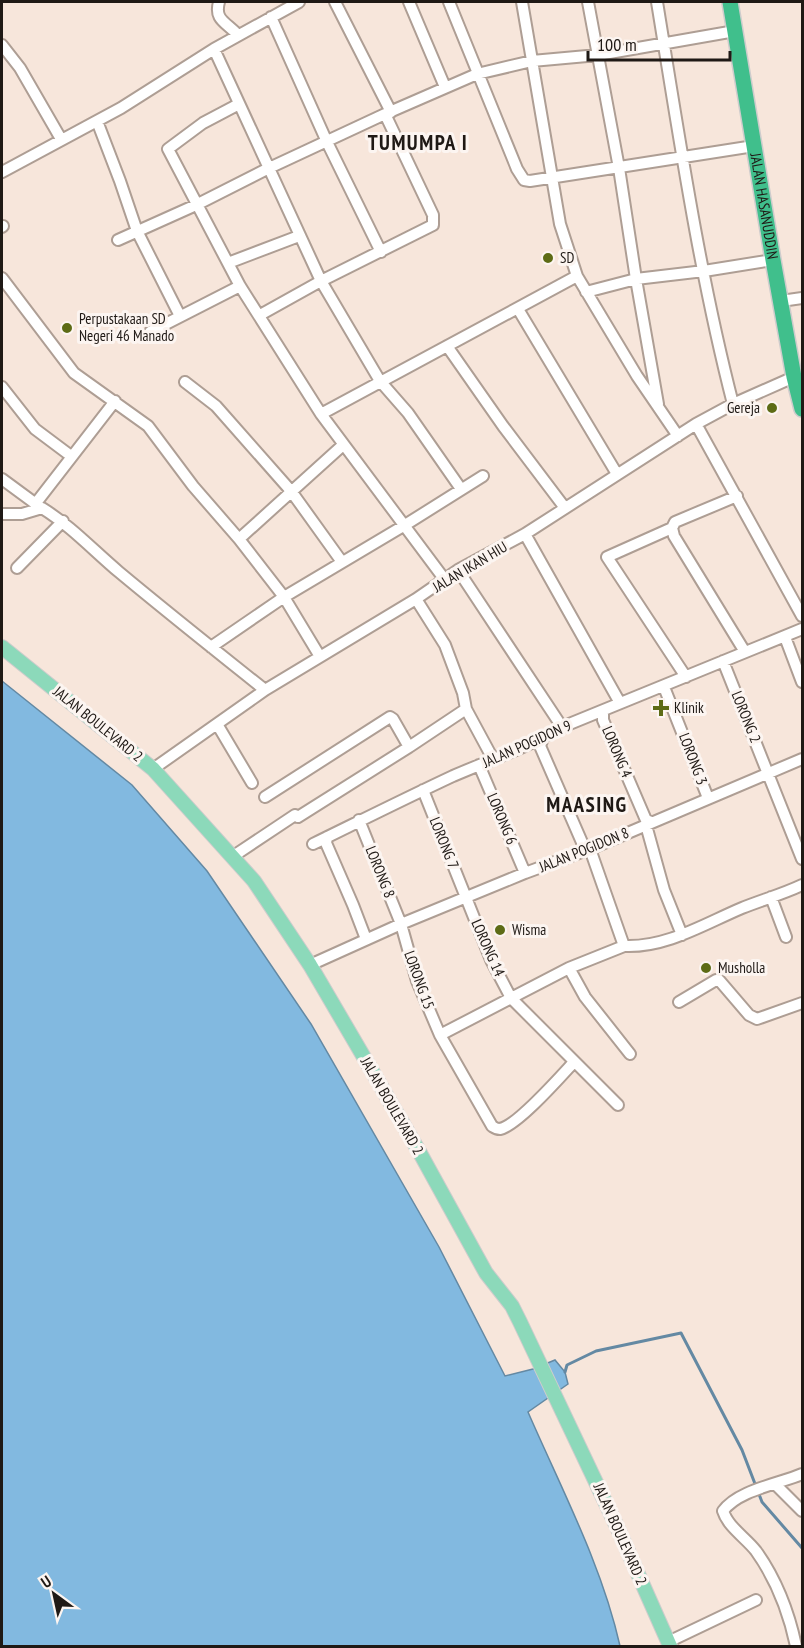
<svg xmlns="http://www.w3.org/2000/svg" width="804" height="1648" viewBox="0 0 804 1648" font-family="'PT Sans Narrow',sans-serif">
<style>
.water{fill:#82b9e0;stroke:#6489a3;stroke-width:1.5}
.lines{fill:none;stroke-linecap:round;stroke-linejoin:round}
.stream{stroke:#6489a3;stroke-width:3}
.minor-casing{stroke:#ae9e94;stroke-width:14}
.major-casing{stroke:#cecccc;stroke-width:16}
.highway-casing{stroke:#cecccc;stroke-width:18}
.minor{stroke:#fff;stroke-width:10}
.major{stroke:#8cd9ba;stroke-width:14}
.highway{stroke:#40bf8c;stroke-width:15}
.poi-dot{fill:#5d6b15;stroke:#fcf5f1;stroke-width:2}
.labels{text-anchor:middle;stroke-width:6;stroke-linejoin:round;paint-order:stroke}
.street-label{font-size:15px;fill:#1f1915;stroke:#fcf5f1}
.poi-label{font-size:15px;fill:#1f1915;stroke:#fcf5f1;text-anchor:start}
.district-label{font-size:21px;font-weight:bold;letter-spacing:1.5px;fill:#1f1915;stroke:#fcf5f1}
</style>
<rect width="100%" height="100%" fill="#f7e6db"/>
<path class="water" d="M 2,681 L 132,785 L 207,871 L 311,1024 L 439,1247 L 505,1376 L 533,1369 L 555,1360 L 565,1372 L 568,1384 L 528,1412 C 561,1488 602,1565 620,1646 L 2,1646 Z"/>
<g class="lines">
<path class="stream" d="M 565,1372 L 567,1365 L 596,1351 L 681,1333 L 742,1450 L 762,1502 L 802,1548"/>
<defs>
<path id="minor" d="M 219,2 C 214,20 226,22 238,35
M 335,2 L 391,112
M 409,2 L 445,87
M 449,2 L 517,169 L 524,180 L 530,181 L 754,146
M 588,2 L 619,168 L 636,279 L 658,404
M 657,2 C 679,136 699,272 733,404
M 271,17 L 327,142 L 381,252
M 2,45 L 20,68 L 61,139
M 214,49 L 321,281 L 380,381 L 408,413 L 461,489
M 239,104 L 203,123 L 168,149 L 240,286 L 321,414 L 445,580
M 97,121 L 120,181 L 137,231 L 180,316
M 2,172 L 121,108 L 214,49 L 299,2
M 2,227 L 3,226
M 118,240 L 196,205 L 267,169 L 385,114 L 477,74 L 532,61 L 598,55 L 735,31
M 228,263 L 299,236
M 577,276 L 637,376 L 678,436
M 2,278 L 74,373 L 148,426 L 193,486 L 239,539 L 284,597 L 319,655
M 586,292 L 636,279 L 704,271 L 773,260
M 781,301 L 802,298
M 518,309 L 617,474
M 260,315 L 321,281 L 433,225 L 433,215 L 385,114
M 150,332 L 240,286
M 447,346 L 503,426 L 565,508
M 185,382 L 216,406 L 291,491 L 342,562
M 2,387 L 35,429 L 71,456
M 321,414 L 577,276 L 560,224 L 522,2
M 696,424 L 802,616
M 2,479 L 40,507
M 737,496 L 675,522 L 672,528 L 674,536 L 745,652
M 36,503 L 115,401
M 2,514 L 22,514 L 42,508 C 71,526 93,550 119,572 C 167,612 216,651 265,690
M 672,528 L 607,557 L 686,677
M 525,534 L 620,703
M 239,539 L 343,445
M 17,568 L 63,521
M 458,570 L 562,727
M 785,637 L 802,682
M 211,647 L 284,597 L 405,525 L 483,476
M 723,661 L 802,859
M 664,687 L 708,798
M 466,709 L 493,759
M 603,711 L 603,720 L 646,820 L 651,822
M 217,724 L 252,783
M 479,765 L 525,873
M 153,769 L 265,690 L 416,599 L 458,570 L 525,534 L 696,424 L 733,404 L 794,377
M 423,790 L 491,960 L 511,998 L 618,1105
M 265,797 L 390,717 L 393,719 L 409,747
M 359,820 L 401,924 L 417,981 L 440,1035 L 492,1126 C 495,1128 496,1129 500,1129 C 517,1126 561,1076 574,1062
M 646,825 L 664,890 L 682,935
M 327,837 L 326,843 L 353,905 L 366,939
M 313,844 C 360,821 406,798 453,776 C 490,760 528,747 562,727 L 802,629
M 232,857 L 295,815 L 298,817 L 409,747 L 466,709 L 463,693 L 445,645 L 416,599
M 771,897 L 786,937
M 624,946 C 666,948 704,924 742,908 C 762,900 783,894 802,885
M 310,965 L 401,924 L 525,873 L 590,849 L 802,759
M 569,968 L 585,997 L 630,1054
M 679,1002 L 716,980 L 719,980 L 749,1015 L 757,1019 L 802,1003
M 440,1035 L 569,968 L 624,946 L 590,849 L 584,847 L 540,746 L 543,738
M 776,1485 L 802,1511
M 668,1642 L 756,1600
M 796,1646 C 789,1613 776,1579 756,1551 C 746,1538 728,1527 723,1511 C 738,1490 779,1484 802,1474"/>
<path id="major" d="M 2,647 L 153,769 L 254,881 L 310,965 L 420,1153 L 486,1273 L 512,1306 L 520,1322 L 619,1531 L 670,1646"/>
<g id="highway">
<path id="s1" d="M 730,2 L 773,260 L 794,377 L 802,409"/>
</g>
</defs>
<use href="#minor" class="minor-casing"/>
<use href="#major" class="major-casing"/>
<use href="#highway" class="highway-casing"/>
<use href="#minor" class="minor"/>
<use href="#major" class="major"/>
<use href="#highway" class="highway"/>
</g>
<g class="poi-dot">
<circle cx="548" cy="258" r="6"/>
<circle cx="67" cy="328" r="6"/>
<circle cx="772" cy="408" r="6"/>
<path d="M658 699h6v6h6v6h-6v6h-6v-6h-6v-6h6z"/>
<circle cx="500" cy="930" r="6"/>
<circle cx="706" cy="968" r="6"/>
</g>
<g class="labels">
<g class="street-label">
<text dy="5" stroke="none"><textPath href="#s1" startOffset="207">JALAN HASANUDDIN</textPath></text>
<text transform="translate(470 567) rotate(-31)" y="5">JALAN IKAN HIU</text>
<text transform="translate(746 717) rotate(68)" y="5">LORONG 2</text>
<text transform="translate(98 724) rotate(39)" y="5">JALAN BOULEVARD 2</text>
<text transform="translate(527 744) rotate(-24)" y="5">JALAN POGIDON 9</text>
<text transform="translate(617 752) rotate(67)" y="5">LORONG 4</text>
<text transform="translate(693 759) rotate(69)" y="5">LORONG 3</text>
<text transform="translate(502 819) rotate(67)" y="5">LORONG 6</text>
<text transform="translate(444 843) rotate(68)" y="5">LORONG 7</text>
<text transform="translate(584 850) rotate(-22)" y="5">JALAN POGIDON 8</text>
<text transform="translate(380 872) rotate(68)" y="5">LORONG 8</text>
<text transform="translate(488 948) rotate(66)" y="5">LORONG 14</text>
<text transform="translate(419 980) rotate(70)" y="5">LORONG 15</text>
<text transform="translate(392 1106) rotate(60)" y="5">JALAN BOULEVARD 2</text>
<text transform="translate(620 1534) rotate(66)" y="5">JALAN BOULEVARD 2</text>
</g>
<g class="poi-label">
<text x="560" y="263">SD</text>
<text x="79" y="324">Perpustakaan SD<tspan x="79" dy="17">Negeri 46 Manado</tspan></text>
<text x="760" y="413" text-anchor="end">Gereja</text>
<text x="674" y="713">Klinik</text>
<text x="512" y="935">Wisma</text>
<text x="718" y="973">Musholla</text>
</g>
<g class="district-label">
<text x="418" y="150">TUMUMPA I</text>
<text x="587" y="812">MAASING</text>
</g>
</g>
<rect width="804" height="1648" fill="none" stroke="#1f1915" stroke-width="6"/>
<g transform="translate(54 1594) rotate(327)" stroke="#fcf5f1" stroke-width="4.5" paint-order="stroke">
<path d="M0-4.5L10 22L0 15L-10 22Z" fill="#1f1915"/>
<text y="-9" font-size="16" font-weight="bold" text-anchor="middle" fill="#1f1915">U</text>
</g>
<path d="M588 51v9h142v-9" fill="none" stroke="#1f1915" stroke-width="3"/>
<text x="597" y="51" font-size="18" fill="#1f1915" stroke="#fcf5f1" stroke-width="4.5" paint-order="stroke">100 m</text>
</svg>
